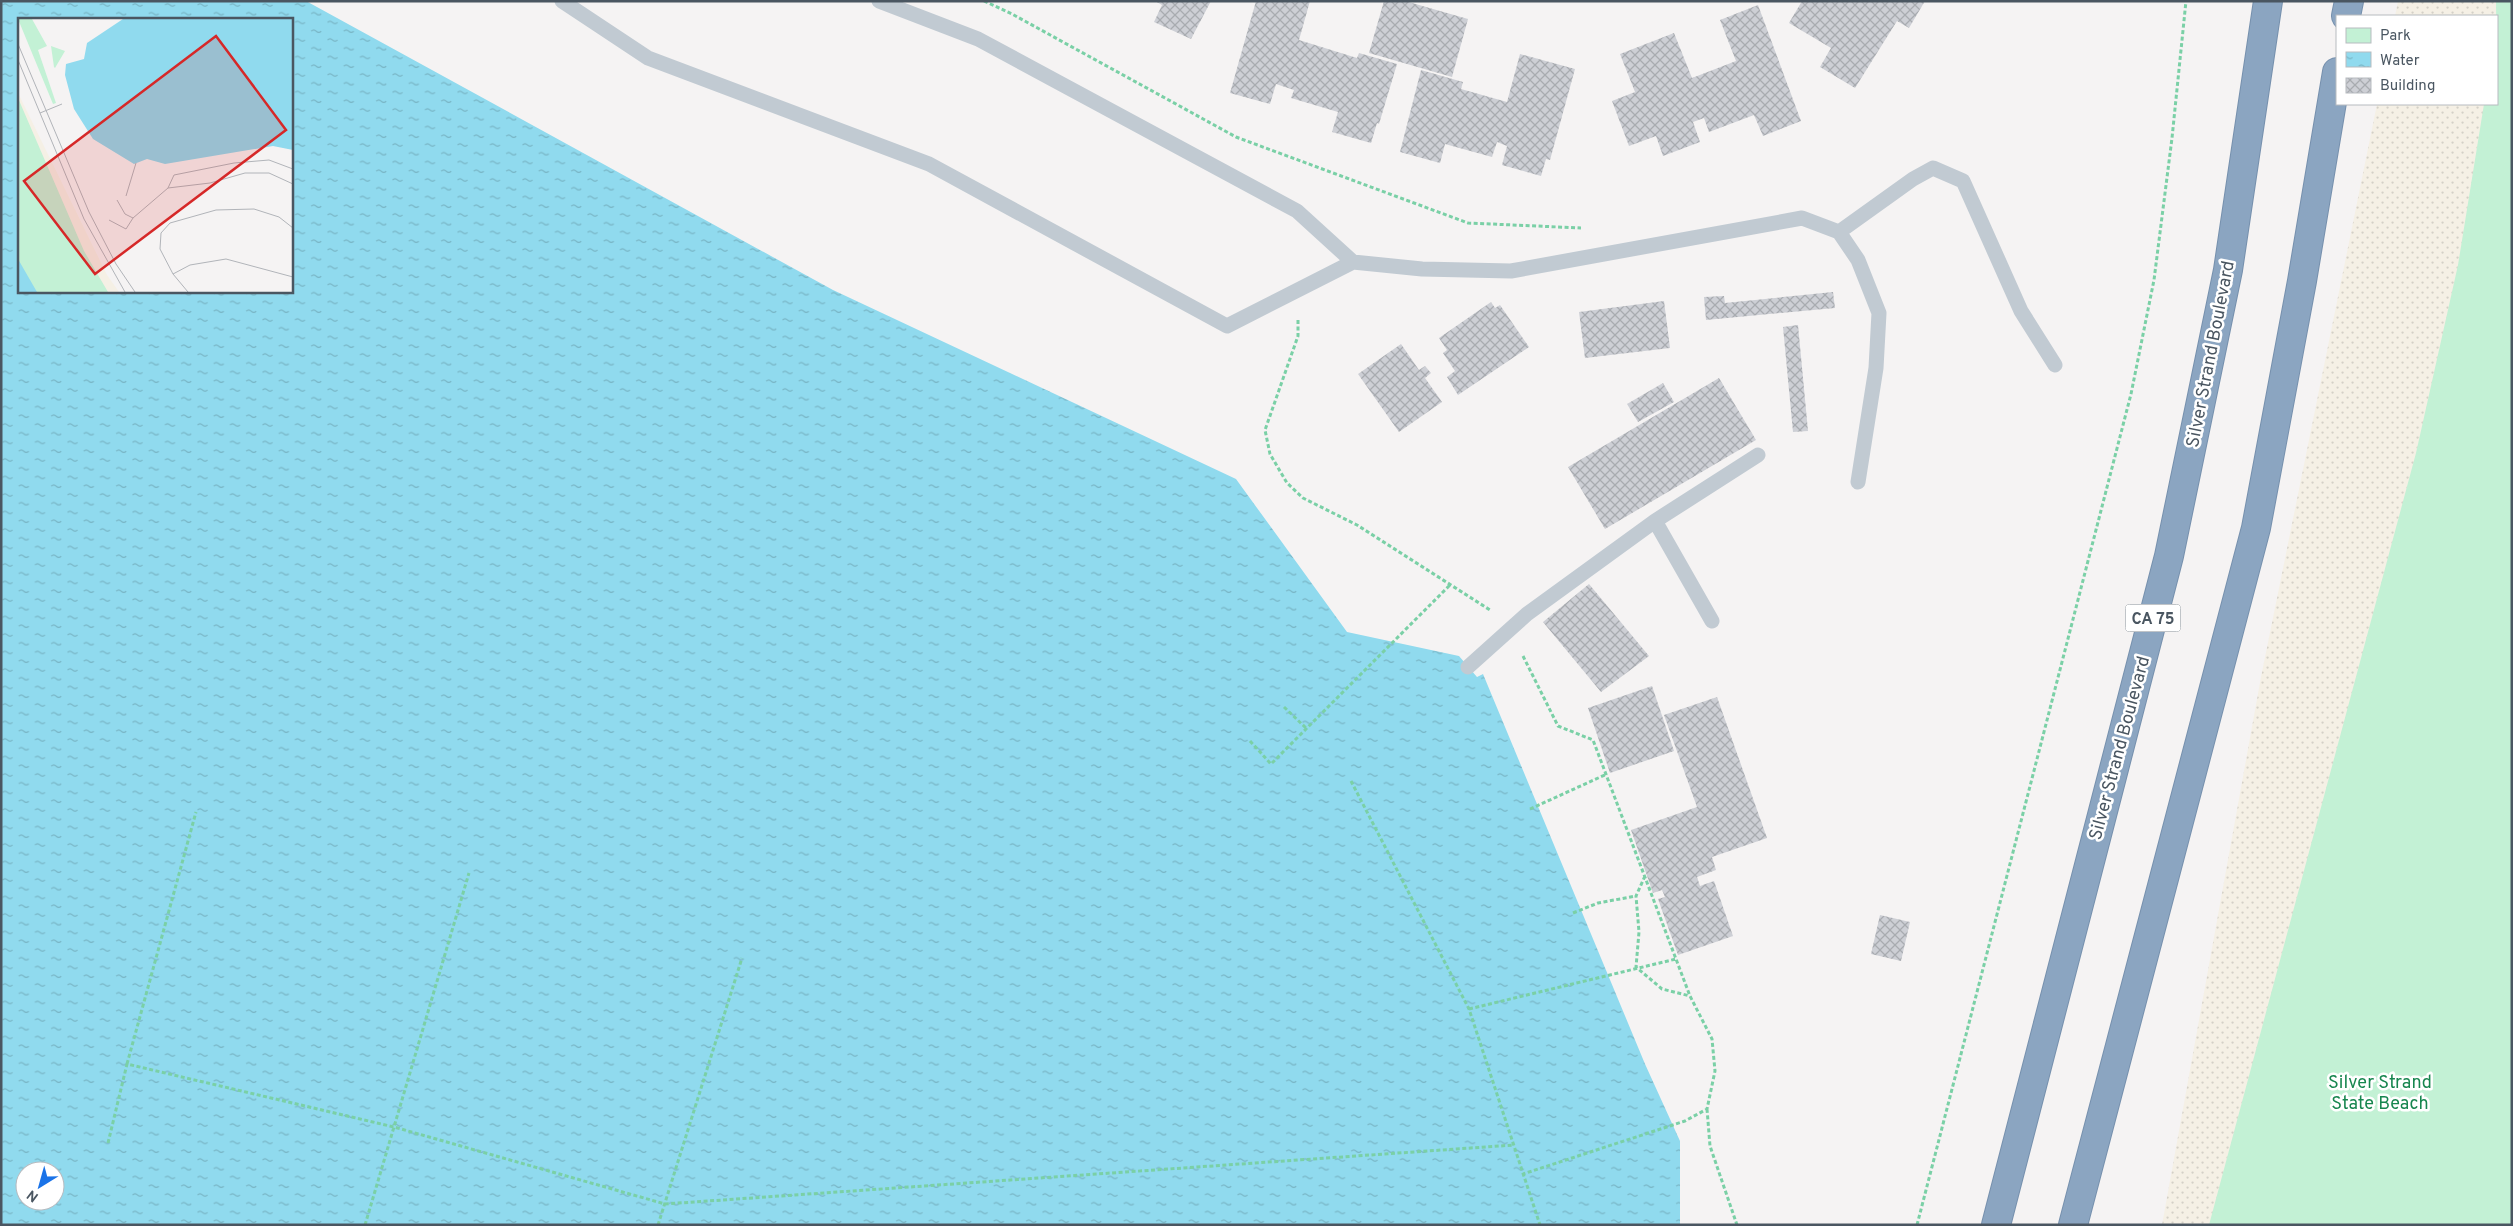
<svg xmlns="http://www.w3.org/2000/svg" width="2513" height="1226" viewBox="0 0 2513 1226" font-family="Overpass,sans-serif">
<style>
.sand{fill:url(#sand-dots)}
.park{fill:#c3f1d5}
.water{fill:url(#water-ripples);fill-rule:evenodd}
.building{fill:url(#building-cross-hatch)}
.lines{fill:none;stroke-linecap:round;stroke-linejoin:round}
.highway-casing{stroke:#7690ad;stroke-width:30}
.path{stroke:#7ad0a6;stroke-width:3;stroke-dasharray:4 2.5;stroke-linecap:butt}
.lane{stroke:#c1cad2;stroke-width:15}
.highway{stroke:#8ba5c1;stroke-width:28}
.labels{text-anchor:middle;stroke-width:5;stroke-linejoin:round;paint-order:stroke}
.shield{fill:#fff;stroke:#808990;stroke-width:1}
.shield-label{font-size:16px;font-weight:bold;fill:#4a5661}
.street-label{font-size:18px;fill:#4a5661;stroke:#fff}
.park-label{font-size:18px;fill:#17864f;stroke:#fff}
.inset-road{fill:none;stroke:#b1b4b9;stroke-width:1}
.view{fill:#d62828;fill-opacity:0.15;stroke:#d62828;stroke-width:2.5}
.inset-edge{fill:none;stroke:#4a5661;stroke-width:2.5}
</style>
<defs>
<pattern id="sand-dots" width="8" height="8" patternUnits="userSpaceOnUse" patternTransform="scale(1.25)"><rect width="8" height="8" fill="#f5f0e5"/><path d="M2 2h.1M6 6h.1" fill="none" stroke="#d4d0c7" stroke-width="1.8" stroke-linecap="round"/></pattern>
<pattern id="water-ripples" width="26" height="14" patternUnits="userSpaceOnUse" patternTransform="scale(1.25)"><rect width="26" height="14" fill="#90daee"/><path d="M2 4q2-2 4 0t4 0M15 11q2-2 4 0t4 0" fill="none" stroke="#78b4c4"/></pattern>
<pattern id="building-cross-hatch" width="8" height="8" patternUnits="userSpaceOnUse" patternTransform="scale(1.25)"><rect width="8" height="8" fill="#cdcfd5"/><path d="M0 0l8 8M0 8l8-8" fill="none" stroke="#a8abb0"/></pattern>
</defs>
<rect width="100%" height="100%" fill="#f5f3f3"/>
<path class="sand" d="M 2398,1 L 2512,1 L 2366,1225 L 2162,1225 L 2261,677 L 2377,104 L 2497,104 L 2497,16 L 2395,16 Z"/>
<path class="park" d="M 2496,1 L 2512,1 L 2512,1225 L 2209,1225 L 2416,453 L 2458,265 L 2484,104 L 2497,104 Z"/>
<path class="water" d="M 1,1 L 306,1 L 833,290 L 1236,479 L 1347,632 L 1459,656 L 1477,677 L 1483,674 L 1645,1064 L 1680,1141 L 1680,1225 L 1,1225 ZM 19,19 L 291,19 L 291,291 L 19,291 ZM 25,1171 L 55,1171 L 55,1201 L 25,1201 Z"/>
<path class="building" d="M 1155,1 L 1211,1 L 1191,39 L 1154,22 L 1162,5 Z
M 1256,1 L 1310,1 L 1299,40 L 1357,58 L 1359,53 L 1397,64 L 1379,124 L 1377,123 L 1371,143 L 1332,132 L 1338,112 L 1291,98 L 1294,90 L 1276,84 L 1270,104 L 1230,93 Z
M 1384,1 L 1405,1 L 1468,19 L 1452,77 L 1369,53 Z
M 1802,1 L 1925,1 L 1909,28 L 1897,21 L 1855,88 L 1820,67 L 1831,48 L 1789,23 Z
M 1758,5 L 1801,121 L 1763,136 L 1754,115 L 1709,132 L 1704,118 L 1693,122 L 1700,142 L 1663,156 L 1656,136 L 1629,146 L 1612,101 L 1635,92 L 1620,54 L 1674,33 L 1692,78 L 1736,61 L 1720,20 Z
M 1520,54 L 1575,69 L 1550,160 L 1546,159 L 1541,176 L 1502,165 L 1507,146 L 1497,142 L 1492,157 L 1445,144 L 1440,163 L 1400,152 L 1421,70 L 1463,82 L 1461,89 L 1507,102 Z
M 1833,292 L 1835,308 L 1706,320 L 1704,297 L 1724,296 L 1725,303 Z
M 1664,301 L 1670,348 L 1585,358 L 1579,312 Z
M 1491,302 L 1495,308 L 1500,305 L 1529,347 L 1458,395 L 1447,377 L 1455,371 L 1443,353 L 1447,350 L 1439,338 Z
M 1798,325 L 1808,431 L 1793,432 L 1783,327 Z
M 1401,344 L 1419,370 L 1425,366 L 1431,373 L 1425,378 L 1442,402 L 1399,432 L 1358,374 Z
M 1719,378 L 1756,440 L 1605,529 L 1568,467 Z
M 1663,383 L 1674,402 L 1638,422 L 1627,404 Z
M 1589,584 L 1649,656 L 1601,692 L 1543,622 Z
M 1652,686 L 1674,751 L 1610,773 L 1588,708 Z
M 1717,697 L 1767,838 L 1712,857 L 1716,870 L 1697,877 L 1700,886 L 1714,881 L 1733,936 L 1678,955 L 1658,899 L 1665,897 L 1662,890 L 1653,893 L 1631,830 L 1697,807 L 1664,715 Z
M 1880,915 L 1910,922 L 1901,961 L 1871,954 Z"/>
<g class="lines">
<defs>
<path id="highway" d="M 2346,16 L 2349,1
M 1996,1225 L 2169,556 L 2228,270 L 2268,1
M 2073,1225 L 2256,528 L 2302,281 L 2337,72"/>
</defs>
<use href="#highway" class="highway-casing"/>
<path class="path" d="M 984,1 L 1012,14 L 1236,137 L 1468,223 L 1581,228
M 1298,320 L 1298,336 L 1265,430 L 1270,454 L 1287,483 L 1303,498 L 1357,525 L 1490,610
M 1523,656 L 1558,726 L 1593,740 L 1690,996 L 1712,1039 L 1715,1071 L 1707,1109 L 1685,1121 L 1523,1174
M 1284,707 L 1306,728
M 1250,741 L 1271,764 L 1450,585
M 1351,781 L 1469,1009 L 1540,1225
M 1530,809 L 1607,774
M 1645,876 L 1636,896 L 1639,932 L 1636,967 L 1662,989 L 1690,996
M 1573,913 L 1598,903 L 1636,896
M 1469,1009 L 1676,959
M 127,1064 L 196,812
M 1707,1109 L 1710,1146 L 1737,1225
M 108,1143 L 127,1064 L 394,1127 L 665,1204 L 1514,1145
M 365,1225 L 469,873
M 658,1225 L 742,958
M 1917,1225 L 2131,394 L 2154,280 L 2172,138 L 2186,1"/>
<path class="lane" d="M 562,1 L 648,58 L 929,164 L 1227,326 L 1353,262
M 879,1 L 978,39 L 1297,211 L 1353,262 L 1422,269 L 1511,271 L 1802,218 L 1839,232 L 1858,260 L 1879,313 L 1876,368 L 1858,482
M 1839,232 L 1913,179 L 1933,168 L 1963,181 L 2021,311 L 2055,365
M 1655,521 L 1712,621
M 1468,667 L 1527,614 L 1655,521 L 1758,455"/>
<use href="#highway" class="highway"/>
</g>
<g class="labels">
<rect class="shield" x="2125.5" y="604.5" width="55" height="27" rx="4"/>
<g class="shield-label">
<text x="2153" y="624">CA 75</text>
</g>
<g class="street-label">
<text transform="translate(2210 354) rotate(-79)" y="6">Silver Strand Boulevard</text>
<text transform="translate(2119 748) rotate(-75)" y="6">Silver Strand Boulevard</text>
</g>
<g class="park-label">
<text x="2380" y="1088">Silver Strand<tspan x="2380" dy="21">State Beach</tspan></text>
</g>
</g>
<g transform="translate(18 18)">
<rect width="275" height="275" fill="#f5f3f3"/>
<path d="M 0,1 L 14,1 L 29,28 L 20,32 L 38,85 L 35,86 Z" fill="#c3f1d5"/>
<path d="M 0,75 L 89,257 L 101,274 L 19,274 L 0,115 Z" fill="#f5f0e5"/>
<path d="M 33,28 L 47,33 L 37,50 L 36,49 ZM 0,80 L 66,233 L 90,274 L 0,274 Z" fill="#c3f1d5"/>
<path d="M 105,1 L 275,1 L 275,132 L 255,128 L 147,146 L 129,141 L 116,146 L 75,121 L 56,91 L 47,57 L 48,46 L 66,41 L 69,25 ZM 0,241 L 19,274 L 0,274 Z" fill="#90daee"/>
<path class="inset-road" d="M 0,26 L 71,194 L 98,246 L 117,274M 0,42 L 66,201 L 107,274M 22,95 L 44,86M 150,170 L 156,157 L 216,145 L 251,142 L 275,151M 108,178 L 118,145M 99,182 L 107,196 L 115,200 L 150,170 L 192,165 L 227,155 L 251,155 L 275,166M 91,202 L 108,211 L 115,200M 155,256 L 172,247 L 208,241 L 275,259M 170,274 L 155,256 L 142,231 L 143,215 L 152,205 L 198,192 L 236,191 L 261,199 L 275,210"/>
<path class="view" d="M 198,18 L 268,112 L 77,256 L 6,163 Z"/>
<rect width="275" height="275" class="inset-edge"/>
</g>
<rect width="2513" height="1226" fill="none" stroke="#4a5661" stroke-width="5"/>
<rect x="2336" y="15" width="162" height="90" fill="#ffffff" stroke="#b7bbc0"/>
<rect x="2346" y="28" width="25" height="15" fill="#c3f1d5" stroke="#b7bbc0"/>
<text x="2380" y="40" font-size="15" fill="#4a5661">Park</text>
<rect x="2346" y="52" width="25" height="15" fill="url(#water-ripples)" stroke="#b7bbc0"/>
<text x="2380" y="65" font-size="15" fill="#4a5661">Water</text>
<rect x="2346" y="78" width="25" height="15" fill="url(#building-cross-hatch)" stroke="#b7bbc0"/>
<text x="2380" y="90" font-size="15" fill="#4a5661">Building</text>
<g transform="translate(40 1186) rotate(217)"><circle r="24" fill="#ffffff" stroke="#b7bbc0"/>
<path d="M0-4L9 19L0 12L-9 19Z" fill="#1a73e8"/>
<text y="-8" font-size="14" font-weight="bold" text-anchor="middle" fill="#4a5661">N</text>
</g>
</svg>
